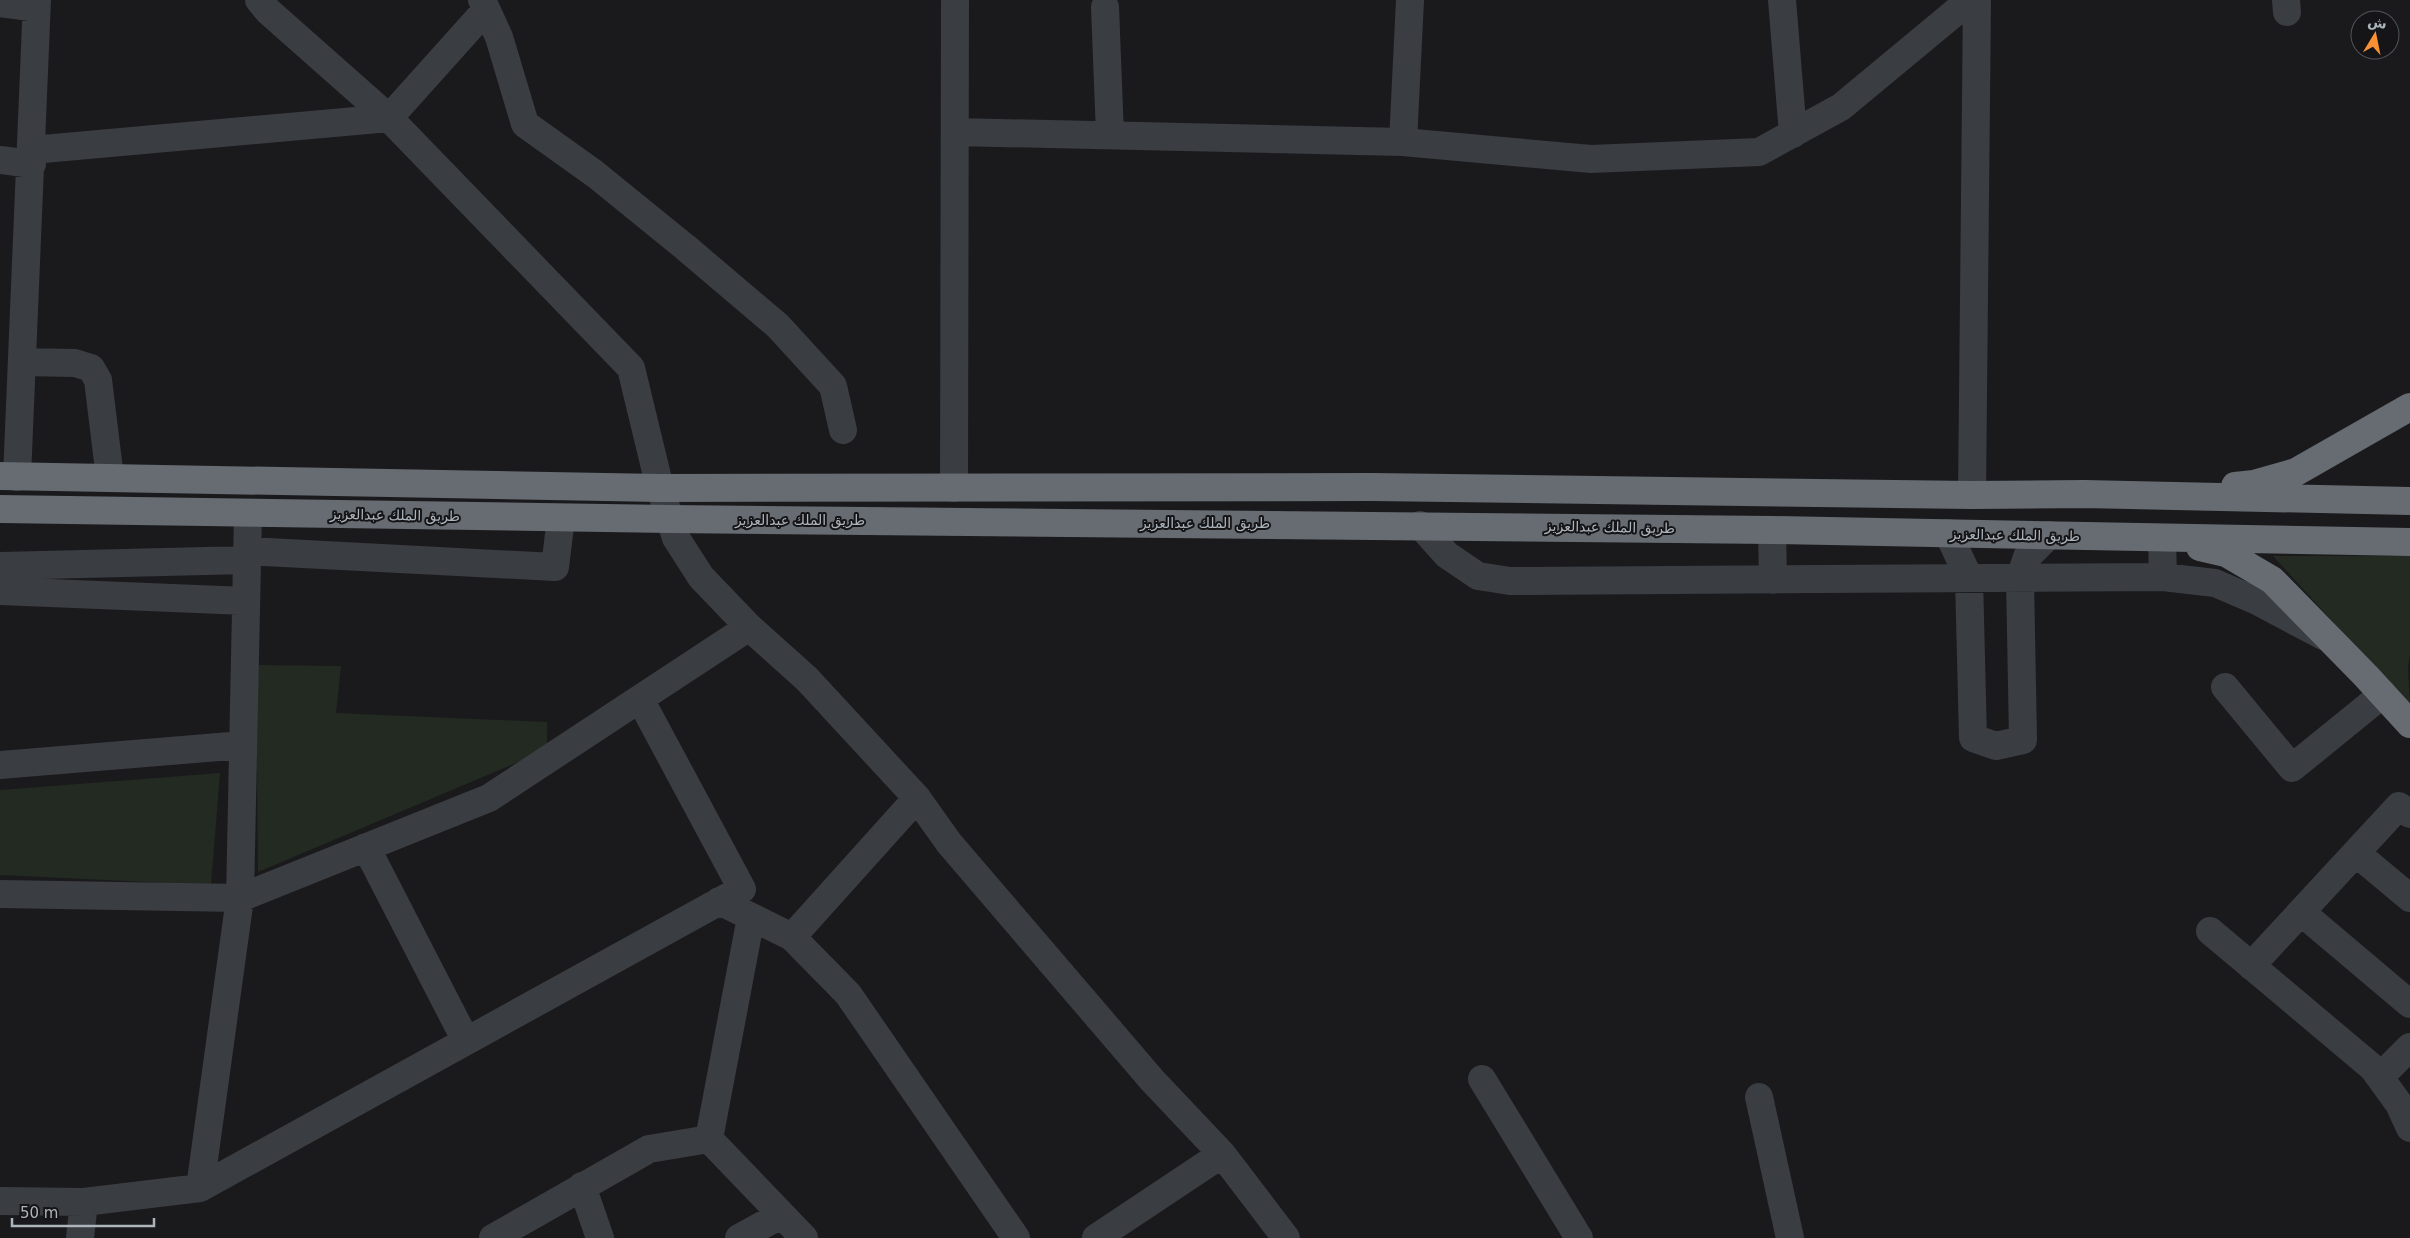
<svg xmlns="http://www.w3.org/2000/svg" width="2410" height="1238" viewBox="0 0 2410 1238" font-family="'DejaVu Sans','Noto Naskh Arabic',sans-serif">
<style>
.green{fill:#222a21}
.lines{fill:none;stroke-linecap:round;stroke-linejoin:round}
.minor{stroke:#3a3d41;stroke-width:28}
.highway{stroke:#666c72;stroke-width:28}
.labels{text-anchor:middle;stroke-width:4;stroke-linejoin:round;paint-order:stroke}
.street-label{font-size:14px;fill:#acb4bc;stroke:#151517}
</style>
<rect width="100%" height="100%" fill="#1a1a1c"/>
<path class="green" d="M 2273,556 L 2410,556 L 2410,653 L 2408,668 L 2410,707 Z
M 256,665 L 341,666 L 336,713 L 547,722 L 547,750 L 258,872 Z
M 220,773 L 211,885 L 0,875 L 0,790 Z"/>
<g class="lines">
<path class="minor" d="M 259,0 L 268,11 L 389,118 L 631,368 L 660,488 L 676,538 L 701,577 L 749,627 L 807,679 L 917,798 L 949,843 L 1152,1080 L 1222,1154 L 1286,1238
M 482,0 L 499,37 L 525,124 L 595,174 L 685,247 L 778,326 L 833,386 L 843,430
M 1782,0 L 1793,134
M 2286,0 L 2287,12
M 0,3 L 36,8
M 1105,7 L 1110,135
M 955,132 L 1403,142 L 1410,0
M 1403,142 L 1591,159 L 1759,152 L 1841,107 L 1970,0
M 32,150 L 389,118 L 485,11
M 0,160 L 32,164
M 23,362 L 75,363 L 91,368 L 98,380 L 110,478
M 17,477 L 37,0
M 954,488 L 955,0
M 1972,495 L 1977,0
M 1420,525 L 1447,555 L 1478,576 L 1510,581 L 2163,577 L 2215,583 L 2257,601 L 2323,636
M 1772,530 L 1773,580
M 1948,533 L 1969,578 L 1973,738 L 1996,746 L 2023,740 L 2020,578 L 2027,557 L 2049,535
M 2162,538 L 2163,577
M 247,551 L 555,567 L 561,518
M 0,566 L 247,560
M 0,591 L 246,601
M 2225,687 L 2292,768 L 2383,694
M 0,765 L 243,745
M 366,847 L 466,1041
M 2356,853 L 2410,898
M 0,894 L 240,898 L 489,798 L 749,627
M 719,901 L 792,937 L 848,994 L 1016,1238
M 2301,912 L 2410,1004
M 2210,931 L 2373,1068 L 2399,1104 L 2410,1128
M 792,937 L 917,798
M 2251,966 L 2399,806 L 2410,814
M 2380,1077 L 2410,1047
M 1482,1079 L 1579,1238
M 1759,1097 L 1790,1238
M 709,1139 L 751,917
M 582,1186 L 600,1238
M 200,1188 L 240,898 L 248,513
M 0,1201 L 84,1202 L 200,1188 L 742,889 L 640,699
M 80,1238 L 84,1202
M 493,1238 L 649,1149 L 709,1139 L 804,1238
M 739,1238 L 781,1215
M 1096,1238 L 1222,1154"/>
<path class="highway" d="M 0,476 L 660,488 L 1372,487 L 1972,495 L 2084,494 L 2410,501
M 2235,486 L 2254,484 L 2296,472 L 2410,407
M 0,509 L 670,519 L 1772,530 L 2410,542
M 2200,547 L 2226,553 L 2272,580 L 2366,676 L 2410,724"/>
</g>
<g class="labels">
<g class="street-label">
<text transform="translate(395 515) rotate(1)" y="5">طريق الملك عبدالعزيز</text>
<text x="800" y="525">طريق الملك عبدالعزيز</text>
<text x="1205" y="528">طريق الملك عبدالعزيز</text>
<text transform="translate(1610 527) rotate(1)" y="5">طريق الملك عبدالعزيز</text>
<text transform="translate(2015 535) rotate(1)" y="5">طريق الملك عبدالعزيز</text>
</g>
</g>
<g transform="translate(2375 35) rotate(10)"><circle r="24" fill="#151517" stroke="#515559"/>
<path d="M0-4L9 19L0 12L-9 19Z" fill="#f89036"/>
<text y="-8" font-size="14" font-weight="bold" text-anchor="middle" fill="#acb4bc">ش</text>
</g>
<path d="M12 1218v8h142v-8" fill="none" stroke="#acb4bc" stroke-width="2.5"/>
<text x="20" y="1218" font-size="15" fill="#acb4bc" stroke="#151517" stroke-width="4" paint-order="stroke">50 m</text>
</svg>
